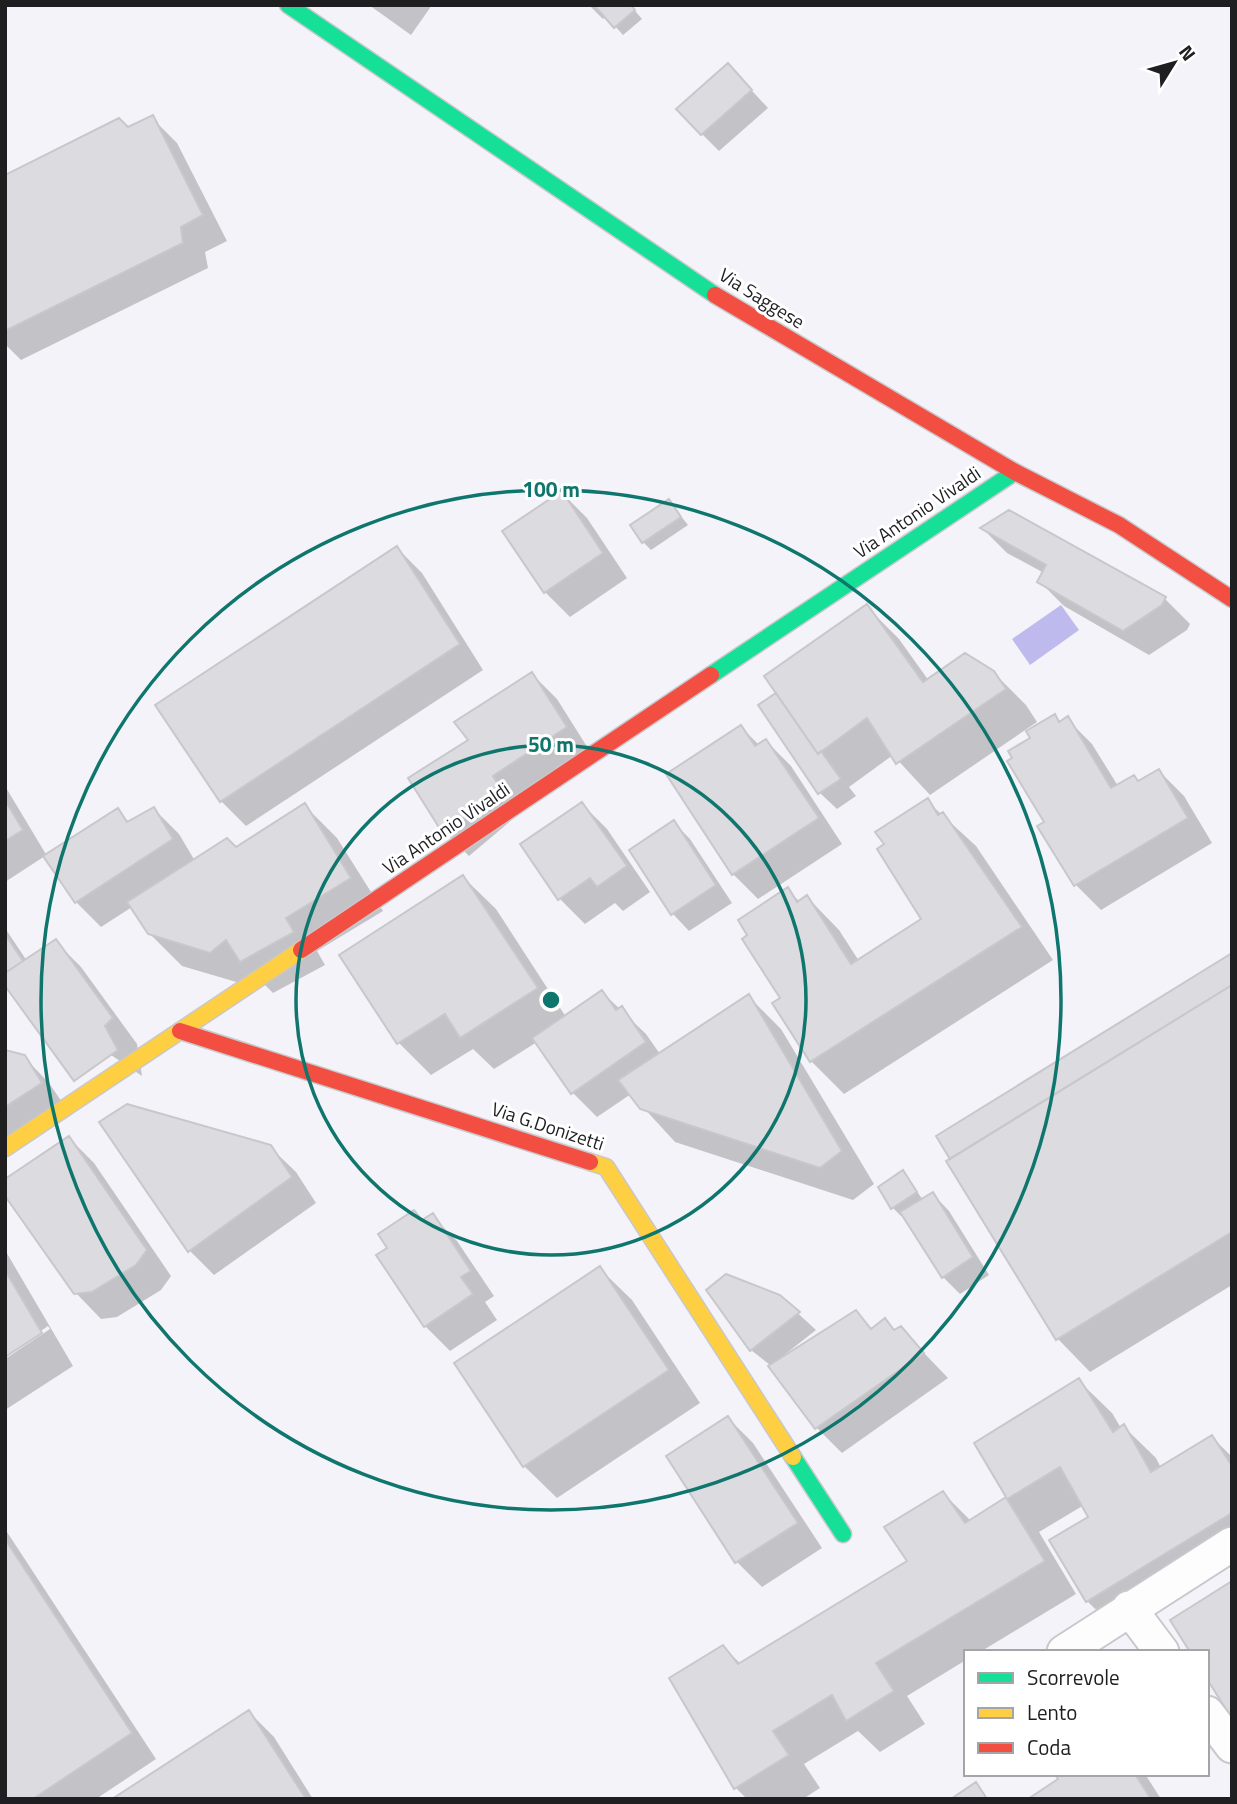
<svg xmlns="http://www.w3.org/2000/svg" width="1237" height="1804" viewBox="0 0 1237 1804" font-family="'Titillium Web',sans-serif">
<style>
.water{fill:#bfbaee}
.shadow{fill:#0003}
.building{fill:#dcdbe0;stroke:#c8c7cc;stroke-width:2}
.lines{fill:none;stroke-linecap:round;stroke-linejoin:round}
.street-casing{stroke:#c8c8cc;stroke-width:37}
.fast-casing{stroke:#c8c8cc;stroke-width:19}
.slow-casing{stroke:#c8c8cc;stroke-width:19}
.jam-casing{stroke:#c8c8cc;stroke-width:19}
.street{stroke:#fdfdfe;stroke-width:33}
.fast{stroke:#16e098;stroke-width:16}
.slow{stroke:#ffcf43;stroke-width:16}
.jam{stroke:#f24e42;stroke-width:16}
.ring{fill:none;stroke:#0f766e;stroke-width:3.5}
.labels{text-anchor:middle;stroke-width:6;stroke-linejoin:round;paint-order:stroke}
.street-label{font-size:19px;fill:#1f1f22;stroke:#fff}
.centre{fill:#0f766e;stroke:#fff;stroke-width:3.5}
.ring-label{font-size:21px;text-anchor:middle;font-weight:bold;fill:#0f766e;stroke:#fff;stroke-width:6;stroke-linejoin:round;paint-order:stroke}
</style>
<rect width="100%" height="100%" fill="#f3f3f9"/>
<path class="water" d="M 1061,605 L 1079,630 L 1030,665 L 1012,639 Z"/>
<path class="shadow" d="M 369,5 L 432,5 L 411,35 Z
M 589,5 L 630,5 L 642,19 L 623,35 L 606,16 L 603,19 Z
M 728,65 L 768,108 L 719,151 L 702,134 Z
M 152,118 L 177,143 L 227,241 L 205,252 L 208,268 L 21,360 L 5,344 L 5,177 Z
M 562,493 L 587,518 L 627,578 L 570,617 L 545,592 Z
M 669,501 L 688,525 L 651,550 L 643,542 Z
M 982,528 L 1165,599 L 1190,624 L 1187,630 L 1149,655 L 1064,606 L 1039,581 L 1044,573 L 1007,553 Z
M 397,548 L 422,573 L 483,670 L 246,826 L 221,801 L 158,706 Z
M 866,606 L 899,639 L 929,681 L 993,672 L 1026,705 L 1037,722 L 930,795 L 893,755 L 849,787 L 856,796 L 837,809 L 820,793 L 775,695 Z
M 532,674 L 557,699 L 591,753 L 469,856 L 444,831 L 410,779 L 471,740 Z
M 1055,716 L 1061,723 L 1067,719 L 1092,744 L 1118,786 L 1139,783 L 1159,771 L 1184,796 L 1212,843 L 1101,910 L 1076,885 L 1040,827 L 1047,823 L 1033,738 Z
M 741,727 L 759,745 L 766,741 L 791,766 L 842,844 L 758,899 L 733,874 Z
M 5,786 L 47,856 L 117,810 L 130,823 L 154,809 L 179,834 L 195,861 L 237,849 L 304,805 L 337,838 L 383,911 L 317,951 L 325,965 L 273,993 L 255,975 L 243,984 L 182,966 L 149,933 L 132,907 L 101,927 L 76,902 L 45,856 L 5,882 Z
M 927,801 L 976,846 L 1053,960 L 844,1094 L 811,1061 L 774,1003 L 782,998 L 788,890 L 800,902 L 807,897 L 839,930 L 859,961 L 924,920 Z
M 582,804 L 607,829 L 650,892 L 623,911 L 615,903 L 585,924 L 560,899 Z
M 674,823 L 690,839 L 732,903 L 689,931 L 673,914 Z
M 463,877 L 496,909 L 566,1017 L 602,992 L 646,1034 L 660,1054 L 749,997 L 781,1029 L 874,1184 L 853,1200 L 675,1142 L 631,1094 L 597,1117 L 572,1092 L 537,1042 L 494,1069 L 473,1049 L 431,1075 L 399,1043 Z
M 5,928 L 27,961 L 56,942 L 81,967 L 137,1044 L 142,1076 L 5,983 Z
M 1232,955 L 1232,1285 L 1090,1372 L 1058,1339 L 948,1162 Z
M 5,1052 L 24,1057 L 49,1083 L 66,1108 L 5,1149 Z
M 69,1138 L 94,1163 L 171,1276 L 161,1290 L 117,1317 L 101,1319 L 76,1293 Z
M 270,1147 L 296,1172 L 316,1203 L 214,1275 L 189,1250 Z
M 903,1172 L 923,1200 L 933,1194 L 949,1211 L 989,1275 L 960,1294 L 943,1277 L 903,1214 L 901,1216 L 893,1208 Z
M 414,1212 L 423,1221 L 432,1216 L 457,1241 L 494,1296 L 485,1302 L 497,1320 L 450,1351 L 425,1326 L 389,1248 Z
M 5,1250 L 73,1366 L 5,1410 L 5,1359 L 50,1329 L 48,1326 L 5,1355 Z
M 599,1268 L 632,1300 L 700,1403 L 557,1498 L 524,1466 Z
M 779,1296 L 816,1330 L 783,1356 L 784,1358 L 856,1312 L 873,1330 L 885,1321 L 895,1331 L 900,1328 L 948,1378 L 842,1453 L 817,1428 L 770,1365 L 751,1350 Z
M 1079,1381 L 1112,1413 L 1121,1428 L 1123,1426 L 1156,1458 L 1161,1468 L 1212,1437 L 1232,1457 L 1232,1565 L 1120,1633 L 1087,1601 L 1091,1517 L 1084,1505 L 1039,1532 L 1076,1594 L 980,1652 L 966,1652 L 966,1660 L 907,1696 L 925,1724 L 880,1752 L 858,1731 L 804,1764 L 820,1788 L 803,1799 L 747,1799 L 736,1788 L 723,1647 L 741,1664 L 909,1561 L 943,1493 L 971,1521 L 1008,1498 Z
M 728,1418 L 753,1443 L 822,1548 L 762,1587 L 737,1562 L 668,1456 Z
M 5,1529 L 156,1759 L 96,1799 L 5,1799 Z
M 249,1712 L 274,1737 L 313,1799 L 115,1799 Z
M 1057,1774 L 1145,1774 L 1161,1799 L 1031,1799 L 1060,1780 Z"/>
<path class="building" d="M 594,5 L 631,5 L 635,10 L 614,28 Z
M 728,63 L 752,90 L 701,135 L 676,109 Z
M 153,115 L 203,215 L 181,227 L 183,243 L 5,331 L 5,175 L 119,118 L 128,127 Z
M 562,491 L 603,553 L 544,593 L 502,531 Z
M 669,499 L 681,517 L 642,543 L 630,525 Z
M 1009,510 L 1166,597 L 1162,605 L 1123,631 L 1037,582 L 1046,565 L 980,528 Z
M 397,546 L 460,644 L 220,802 L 155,705 Z
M 867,604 L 923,682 L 965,653 L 994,671 L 1006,689 L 896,764 L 867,718 L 818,754 L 764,676 Z
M 532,672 L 567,727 L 493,776 L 503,793 L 442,832 L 408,778 L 468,740 L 454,722 Z
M 776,693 L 818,754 L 821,751 L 841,779 L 818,794 L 758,705 Z
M 1055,714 L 1059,722 L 1068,716 L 1111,788 L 1134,775 L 1138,781 L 1159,769 L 1188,818 L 1074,886 L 1037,826 L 1044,822 L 1007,761 L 1012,758 L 1008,751 L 1030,738 L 1026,731 Z
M 741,725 L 755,746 L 766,739 L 819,818 L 732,875 L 666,774 Z
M 928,798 L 938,815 L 943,812 L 1022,927 L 810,1062 L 772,1003 L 780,998 L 742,939 L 747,935 L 738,920 L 788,887 L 797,902 L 807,895 L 851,964 L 921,919 L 877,849 L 884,844 L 875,832 Z
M 5,800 L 23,830 L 5,841 Z
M 582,802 L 627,866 L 597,887 L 590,878 L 558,900 L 520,844 Z
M 305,803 L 351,878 L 286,918 L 294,932 L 240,962 L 226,940 L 210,953 L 148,934 L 127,902 L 227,838 L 236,847 Z
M 154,807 L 173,839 L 75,903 L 43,856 L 118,808 L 127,822 Z
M 674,820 L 716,885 L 671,915 L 629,850 Z
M 463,875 L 538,988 L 460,1038 L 445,1014 L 397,1044 L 339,955 Z
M 5,934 L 23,961 L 5,973 Z
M 56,939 L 113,1018 L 105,1026 L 118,1050 L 74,1081 L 5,986 L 5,973 Z
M 1232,953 L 1232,985 L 950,1159 L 936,1136 Z
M 1232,985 L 1232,1232 L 1056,1340 L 946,1161 Z
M 602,990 L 616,1010 L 622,1006 L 646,1042 L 571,1094 L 532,1038 Z
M 749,994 L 842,1151 L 820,1168 L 640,1109 L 618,1080 Z
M 5,1050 L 25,1055 L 42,1083 L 5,1107 Z
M 127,1104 L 271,1145 L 292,1177 L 188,1252 L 99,1122 Z
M 69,1136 L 147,1250 L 136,1265 L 92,1292 L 74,1294 L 5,1196 L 5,1179 Z
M 903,1170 L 917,1192 L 891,1209 L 878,1187 Z
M 933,1192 L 973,1257 L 942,1278 L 900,1212 Z
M 414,1210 L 422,1220 L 433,1213 L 471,1271 L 461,1277 L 473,1294 L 424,1327 L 376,1255 L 387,1248 L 378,1234 Z
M 600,1266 L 669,1370 L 523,1467 L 454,1363 Z
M 5,1270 L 42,1333 L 5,1357 Z
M 726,1274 L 780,1295 L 800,1312 L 750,1351 L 706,1290 Z
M 856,1310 L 871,1329 L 885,1318 L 894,1330 L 901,1326 L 924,1353 L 815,1429 L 768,1366 Z
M 1079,1378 L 1113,1432 L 1124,1424 L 1151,1472 L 1212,1435 L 1232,1466 L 1232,1513 L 1086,1602 L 1049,1540 L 1088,1517 L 1060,1467 L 1007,1499 L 1045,1561 L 876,1663 L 894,1691 L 846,1721 L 832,1695 L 773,1731 L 789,1755 L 734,1789 L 669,1678 L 723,1645 L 738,1664 L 907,1561 L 884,1527 L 943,1491 L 965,1523 L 1006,1497 L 974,1443 Z
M 728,1416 L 798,1523 L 735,1563 L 666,1456 Z
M 5,1539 L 132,1733 L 33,1799 L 5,1799 Z
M 1232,1581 L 1232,1719 L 1207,1679 L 1207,1652 L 1190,1652 L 1170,1620 Z
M 249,1710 L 306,1799 L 112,1799 Z
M 1055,1774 L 1135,1774 L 1151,1799 L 1028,1799 L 1058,1779 Z
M 976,1782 L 987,1799 L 951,1799 Z"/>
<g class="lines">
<defs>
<path id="street" d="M 1129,1608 L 1162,1652
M 1064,1652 L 1232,1544
M 1207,1713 L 1232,1746"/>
<path id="fast" d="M 288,5 L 715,295
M 711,675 L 1015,472
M 793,1457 L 843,1534"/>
<path id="slow" d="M 5,1148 L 301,950
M 590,1162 L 606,1167 L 793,1457"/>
<path id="jam" d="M 715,295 L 1015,472 L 1119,525 L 1232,599
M 301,950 L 711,675
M 180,1031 L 590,1162"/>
</defs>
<use href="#street" class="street-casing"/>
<use href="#fast" class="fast-casing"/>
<use href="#slow" class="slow-casing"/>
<use href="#jam" class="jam-casing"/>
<use href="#street" class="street"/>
<use href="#fast" class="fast"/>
<use href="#slow" class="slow"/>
<use href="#jam" class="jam"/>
</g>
<g class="ring">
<circle cx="551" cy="1000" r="255"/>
<circle cx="551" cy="1000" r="510"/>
</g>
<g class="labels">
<g class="street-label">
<text transform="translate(762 298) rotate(32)" y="7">Via Saggese</text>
<text transform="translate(917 512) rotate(-34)" y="7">Via Antonio Vivaldi</text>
<text transform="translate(446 828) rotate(-34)" y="7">Via Antonio Vivaldi</text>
<text transform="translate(548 1126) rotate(18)" y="7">Via G.Donizetti</text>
</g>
</g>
<circle cx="551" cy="1000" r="10" class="centre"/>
<g class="ring-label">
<text x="551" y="497">100 m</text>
<text x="551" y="752">50 m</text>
</g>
<rect width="1237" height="1804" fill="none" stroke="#1f1f22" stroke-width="14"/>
<rect x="964" y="1650" width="245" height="126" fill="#ffffff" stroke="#a5a5a7" stroke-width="2"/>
<rect x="978" y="1673" width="35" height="10" fill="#16e098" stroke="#a5a5a7" stroke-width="2"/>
<text x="1027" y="1685" font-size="21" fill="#1f1f22">Scorrevole</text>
<rect x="978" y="1708" width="35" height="10" fill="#ffcf43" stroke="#a5a5a7" stroke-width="2"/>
<text x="1027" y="1720" font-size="21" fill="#1f1f22">Lento</text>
<rect x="978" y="1743" width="35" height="10" fill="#f24e42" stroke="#a5a5a7" stroke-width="2"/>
<text x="1027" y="1755" font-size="21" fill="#1f1f22">Coda</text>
<g transform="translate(1174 63) rotate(53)" stroke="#ffffff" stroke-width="5" paint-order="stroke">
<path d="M0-5L12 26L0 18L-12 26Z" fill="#1f1f22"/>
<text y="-10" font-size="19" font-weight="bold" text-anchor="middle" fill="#1f1f22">N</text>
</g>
</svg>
